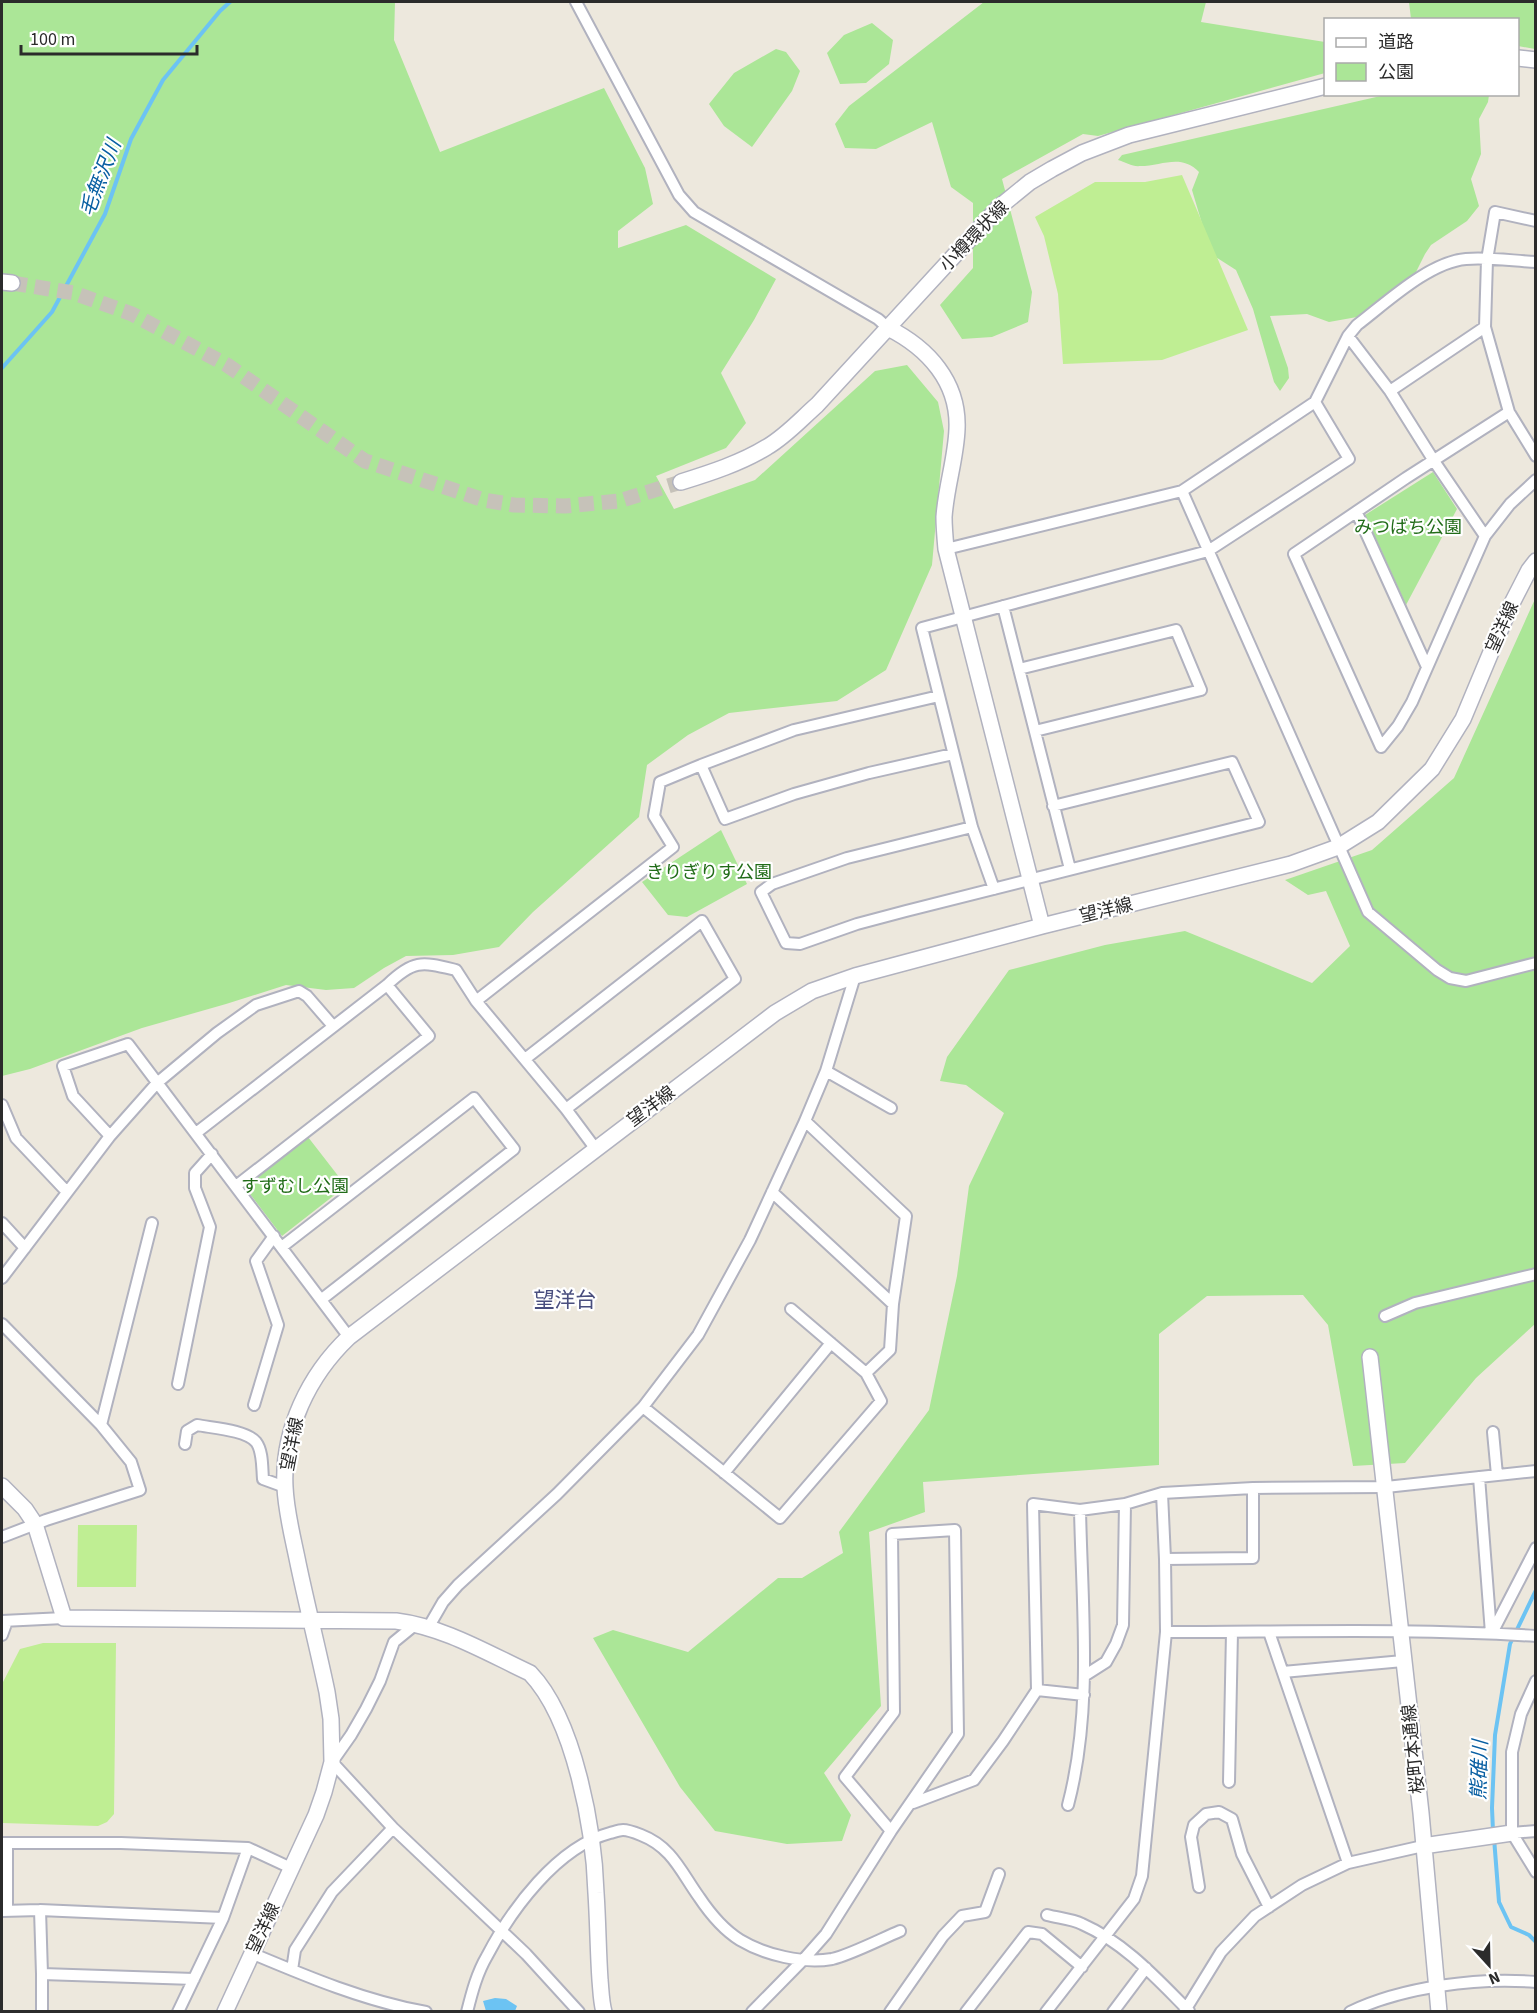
<svg xmlns="http://www.w3.org/2000/svg" width="1537" height="2013" viewBox="0 0 1537 2013" font-family="'Source Sans 3','Noto Sans JP',sans-serif">
<style>
.green{fill:#abe697}
.pitch{fill:#bfee93}
.water{fill:#6cc3f3}
.lines{fill:none;stroke-linecap:round;stroke-linejoin:round}
.stream{stroke:#6cc3f3;stroke-width:4}
.secondary-tunnel{stroke:#c6c2b9;stroke-width:15;stroke-dasharray:15 8;stroke-linecap:butt}
.street-casing{stroke:#b1b2bf;stroke-width:14}
.secondary-casing{stroke:#b1b2bf;stroke-width:18}
.street{stroke:#fff;stroke-width:10}
.secondary{stroke:#fff;stroke-width:15}
.labels{text-anchor:middle;stroke-width:4.5;stroke-linejoin:round;paint-order:stroke}
.street-label{font-size:18px;fill:#2b2b2b;stroke:#fff}
.park-label{font-size:18px;fill:#216c18;stroke:#fff}
.water-label{font-size:20px;font-style:italic;fill:#085fa2;stroke:#fff}
.quarter-label{font-size:21px;fill:#494e7e;stroke:#fff}
</style>
<rect width="100%" height="100%" fill="#ede8dd"/>
<path class="green" d="M 2,2 L 395,2 L 394,40 L 440,152 L 604,88 L 645,168 L 653,204 L 618,231 L 618,248 L 686,225 L 776,279 L 754,320 L 721,373 L 746,423 L 726,448 L 656,476 L 674,509 L 755,480 L 875,371 L 907,365 L 938,402 L 944,431 L 932,565 L 886,670 L 837,701 L 729,713 L 688,735 L 647,765 L 639,817 L 533,912 L 499,947 L 453,955 L 406,956 L 384,968 L 354,988 L 326,990 L 286,985 L 226,1004 L 142,1028 L 30,1069 L 2,1076 Z
M 984,2 L 1206,2 L 1201,22 L 1325,42 L 1325,73 L 1098,136 L 1083,134 L 1002,179 L 1032,292 L 1028,322 L 992,337 L 962,339 L 940,305 L 973,268 L 973,203 L 951,187 L 932,122 L 876,149 L 845,148 L 835,124 L 849,106 Z
M 1409,2 L 1535,2 L 1535,49 L 1518,46 L 1518,20 L 1411,19 Z
M 872,23 L 893,40 L 889,64 L 866,83 L 840,84 L 827,53 L 844,35 Z
M 776,49 L 786,52 L 800,71 L 792,91 L 752,147 L 724,126 L 709,104 L 734,73 Z
M 1385,95 L 1489,95 L 1488,102 L 1479,119 L 1481,154 L 1471,179 L 1479,206 L 1467,221 L 1431,245 L 1425,254 L 1416,272 L 1357,317 L 1329,322 L 1307,314 L 1270,316 L 1288,368 L 1289,378 L 1280,391 L 1274,382 L 1253,309 L 1236,270 L 1211,254 L 1192,190 L 1199,172 C 1181,153 1162,166 1140,166 C 1133,167 1125,162 1118,160 L 1122,155 Z
M 1433,472 L 1457,509 L 1406,605 L 1365,515 Z
M 1535,599 L 1535,1324 L 1476,1378 L 1405,1463 L 1353,1466 L 1328,1325 L 1303,1295 L 1207,1296 L 1159,1334 L 1159,1465 L 923,1482 L 925,1512 L 869,1532 L 881,1706 L 824,1773 L 851,1815 L 842,1841 L 787,1844 L 715,1831 L 680,1787 L 593,1638 L 613,1630 L 688,1652 L 778,1578 L 802,1578 L 843,1553 L 839,1532 L 929,1410 L 957,1276 L 969,1186 L 1004,1113 L 966,1085 L 940,1081 L 947,1057 L 1009,970 L 1105,945 L 1185,931 L 1312,983 L 1350,946 L 1326,891 L 1308,895 L 1285,880 L 1372,850 L 1454,778 Z
M 721,830 L 747,884 L 687,917 L 668,915 L 642,882 Z
M 308,1137 L 346,1186 L 282,1236 L 244,1186 Z"/>
<path class="pitch" d="M 1182,175 L 1248,330 L 1162,360 L 1063,364 L 1058,294 L 1044,236 L 1035,217 L 1095,182 L 1145,182 Z
M 78,1525 L 137,1525 L 136,1587 L 77,1587 Z
M 43,1643 L 116,1643 L 114,1814 L 107,1822 L 98,1826 L 2,1823 L 2,1684 L 20,1649 Z"/>
<path class="water" d="M 495,1998 L 506,1999 L 517,2006 L 515,2011 L 486,2011 L 483,2001 Z"/>
<g class="lines">
<path class="stream" d="M 2,368 L 52,312 L 105,214 L 131,139 L 163,80 L 220,11 L 230,2
M 1493,1831 L 1492,1808 L 1495,1735 L 1510,1644 L 1536,1590
M 1494,1838 L 1499,1902 L 1511,1927 L 1529,1935 L 1536,1942"/>
<path class="secondary-tunnel" d="M 12,283 L 74,293 L 132,314 L 227,365 L 365,461 L 484,500 L 514,505 L 565,506 L 619,501 L 681,482"/>
<defs>
<path id="street" d="M 576,2 L 679,195 L 694,212 L 878,319 L 888,328
M 1536,221 L 1495,212 L 1487,260 L 1485,327 L 1509,412 L 1536,456
M 1348,336 L 1390,391 L 1434,461 L 1485,536
M 1390,391 L 1485,327
M 1509,412 L 1406,478 L 1294,554 L 1381,747 L 1398,726 L 1412,702 L 1485,536 L 1510,504 L 1536,480
M 1182,491 L 1368,912 L 1437,970 L 1450,978 L 1466,981 L 1536,963
M 1357,513 L 1427,667
M 946,549 L 1182,491 L 1315,402 L 1348,336 L 1357,325 C 1386,303 1429,262 1466,259 C 1489,257 1513,261 1536,262
M 1003,606 L 1070,869
M 1019,669 L 1176,630 L 1201,690 L 1035,731
M 701,765 L 725,819 L 794,794 L 869,773 L 953,754
M 972,827 L 847,858 L 772,884 L 761,892 L 786,943 L 800,944 L 857,924 L 906,911 L 1259,822 L 1232,762 L 1053,806
M 994,889 L 972,827 L 922,628 L 1208,551 L 1349,459 L 1315,402
M 476,1001 L 673,847 L 654,816 L 660,782 L 701,765 L 794,730 L 939,696
M 525,1059 L 702,921 L 735,979 L 566,1109
M 826,1071 L 891,1108
M 2,1105 L 16,1138 L 67,1192
M 805,1121 L 906,1216 L 893,1304 L 890,1350 L 866,1373
M 196,1133 L 387,985 C 414,959 422,962 456,970 L 476,1001 L 566,1109 L 595,1148
M 110,1136 L 73,1096 L 63,1066 L 128,1044 L 349,1337
M 236,1186 L 429,1036 L 387,985
M 772,1192 L 893,1304
M 2,1223 L 25,1248
M 283,1246 L 474,1098 L 514,1149 L 322,1299
M 2,1278 L 110,1136 L 157,1083 L 217,1033 L 256,1005 L 299,991 L 307,996 L 333,1026
M 1385,1316 L 1415,1303 L 1536,1274
M 2,1324 L 101,1425 L 131,1462 L 140,1490 L 46,1520 L 2,1537
M 178,1384 L 210,1227 L 195,1188 L 195,1173 L 212,1154
M 254,1405 L 278,1325 L 256,1261 L 274,1236
M 643,1407 L 780,1518 L 881,1401 L 866,1373 L 791,1309
M 101,1425 L 152,1223
M 1493,1432 L 1497,1475
M 185,1444 L 187,1431 L 197,1425 C 212,1428 246,1430 256,1442 C 263,1451 262,1468 263,1479 L 285,1487
M 724,1473 L 831,1343
M 1479,1477 L 1491,1633
M 1165,1559 L 1253,1558 L 1253,1488
M 2,1621 L 64,1618
M 416,1624 L 394,1642 L 380,1681 L 366,1709 L 351,1735 L 332,1762 L 393,1828 L 526,1954 L 579,2012
M 428,1628 L 443,1602 L 458,1585 L 557,1494 L 643,1407 L 698,1335 L 750,1240 L 805,1121 L 826,1071 L 855,976
M 1166,1632 C 1289,1632 1413,1628 1536,1636
M 1269,1632 L 1348,1863
M 1492,1633 L 1536,1548
M 2,1635 L 7,1621
M 1283,1672 L 1403,1661
M 1084,1676 L 1106,1662 L 1116,1644 L 1123,1625 L 1125,1504
M 1536,1681 L 1521,1714 L 1512,1752 L 1512,1833 L 1536,1872
M 1037,1690 L 1084,1695
M 1229,1782 L 1232,1632
M 913,1803 L 974,1780 L 1003,1741 L 1037,1690 L 1033,1504 L 1080,1510 L 1125,1504 L 1162,1493 L 1253,1488 L 1386,1487 L 1536,1471
M 1068,1805 C 1093,1710 1082,1608 1080,1510
M 1512,1833 L 1536,1831
M 2,1843 L 121,1843 L 248,1848 L 291,1868
M 7,1843 L 7,1911
M 1199,1887 L 1191,1837 L 1194,1825 L 1206,1814 L 1219,1812 L 1232,1819 L 1242,1854 L 1269,1907
M 2,1911 L 40,1910
M 1047,1915 C 1058,1918 1072,1919 1082,1924 C 1125,1943 1157,1979 1189,2011
M 251,1953 C 308,1977 365,2001 426,2012
M 292,1970 L 295,1950 L 332,1892 L 393,1828
M 42,1974 L 42,2012
M 194,1979 L 42,1974 L 40,1910 L 223,1918
M 178,2012 L 223,1918 L 248,1848
M 467,2012 C 472,1992 477,1973 487,1956 C 511,1910 557,1847 610,1833 C 614,1832 619,1830 623,1830 C 628,1830 636,1833 641,1835 C 672,1847 681,1872 699,1897 C 709,1912 724,1930 740,1940 C 765,1955 803,1964 832,1959 C 850,1955 881,1939 900,1931
M 752,2012 L 803,1960 L 826,1934 L 891,1831 L 958,1734 L 955,1530 L 892,1534 L 894,1712 L 845,1777 L 891,1831
M 890,2012 L 943,1936 L 962,1916 L 985,1912 L 999,1874
M 966,2012 L 1028,1932 L 1042,1934 L 1082,1967
M 1046,2012 L 1134,1899 L 1142,1876 L 1166,1632 L 1165,1559 L 1162,1493
M 1113,2012 L 1146,1968
M 1184,2012 L 1221,1952 L 1255,1916 L 1302,1885 L 1348,1863 L 1423,1846
M 1350,2012 C 1402,1987 1478,1977 1536,1982"/>
<path id="secondary" d="M 1518,58 L 1536,60
M 2,282 L 12,283
M 888,328 C 928,348 959,382 957,429 C 956,458 946,487 944,517 C 944,527 945,538 946,549 L 1042,926
M 681,482 C 710,473 741,463 767,447 C 786,436 801,419 817,405 L 998,208 L 1030,182 L 1052,169 L 1082,153 L 1129,135 L 1326,86
M 1370,1357 L 1421,1813 L 1439,2012
M 2,1486 L 25,1509 L 35,1524 L 64,1618 L 396,1621 C 444,1627 487,1653 530,1673 C 575,1720 594,1830 596,1893 C 598,1922 598,1951 600,1980 C 601,1990 601,2001 604,2012
M 1423,1846 L 1512,1833
M 225,2012 L 316,1815 L 324,1792 L 332,1762 L 331,1719 L 327,1692 C 318,1649 307,1606 298,1563 C 293,1538 286,1512 285,1487 C 282,1430 309,1375 349,1337 L 775,1013 L 812,991 L 855,976 L 1042,926 L 1291,864 L 1338,847 L 1378,822 L 1432,769 L 1463,719 L 1509,609 L 1529,570 L 1536,561"/>
</defs>
<use href="#street" class="street-casing"/>
<use href="#secondary" class="secondary-casing"/>
<use href="#street" class="street"/>
<use href="#secondary" class="secondary"/>
</g>
<g class="labels">
<g class="street-label">
<text transform="translate(974 236) rotate(-46)" y="6">小樽環状線</text>
<text transform="translate(1502 627) rotate(-66)" y="6">望洋線</text>
<text transform="translate(1106 910) rotate(-14)" y="6">望洋線</text>
<text transform="translate(651 1106) rotate(-37)" y="6">望洋線</text>
<text transform="translate(292 1444) rotate(-79)" y="6">望洋線</text>
<text transform="translate(1413 1749) rotate(-96)" y="6">桜町本通線</text>
<text transform="translate(263 1928) rotate(-65)" y="6">望洋線</text>
</g>
<g class="park-label">
<text x="1408" y="533">みつばち公園</text>
<text x="709" y="878">きりぎりす公園</text>
<text x="295" y="1192">すずむし公園</text>
</g>
<g class="water-label">
<text transform="translate(100 178) rotate(-69)" y="7">毛無沢川</text>
<text transform="translate(1479 1770) rotate(-88)" y="7">熊碓川</text>
</g>
<g class="quarter-label">
<text x="565" y="1307">望洋台</text>
</g>
</g>
<rect width="1537" height="2013" fill="none" stroke="#2b2b2b" stroke-width="6"/>
<rect x="1324" y="18" width="195" height="78" fill="#ffffff" stroke="#aaaaaa" stroke-width="1.5"/>
<rect x="1336" y="38" width="30" height="9" fill="#ffffff" stroke="#aaaaaa" stroke-width="1.5"/>
<text x="1378" y="48" font-size="18" fill="#2b2b2b">道路</text>
<rect x="1336" y="63" width="30" height="18" fill="#abe697" stroke="#aaaaaa" stroke-width="1.5"/>
<text x="1378" y="78" font-size="18" fill="#2b2b2b">公園</text>
<g transform="translate(1489 1965) rotate(158)" stroke="#ffffff" stroke-width="4.5" paint-order="stroke">
<path d="M0-4.5L10 22L0 15L-10 22Z" fill="#2b2b2b"/>
<text y="-9" font-size="16" font-weight="bold" text-anchor="middle" fill="#2b2b2b">N</text>
</g>
<path d="M21 45v9h176v-9" fill="none" stroke="#2b2b2b" stroke-width="3"/>
<text x="30" y="45" font-size="18" fill="#2b2b2b" stroke="#ffffff" stroke-width="4.5" paint-order="stroke">100 m</text>
</svg>
